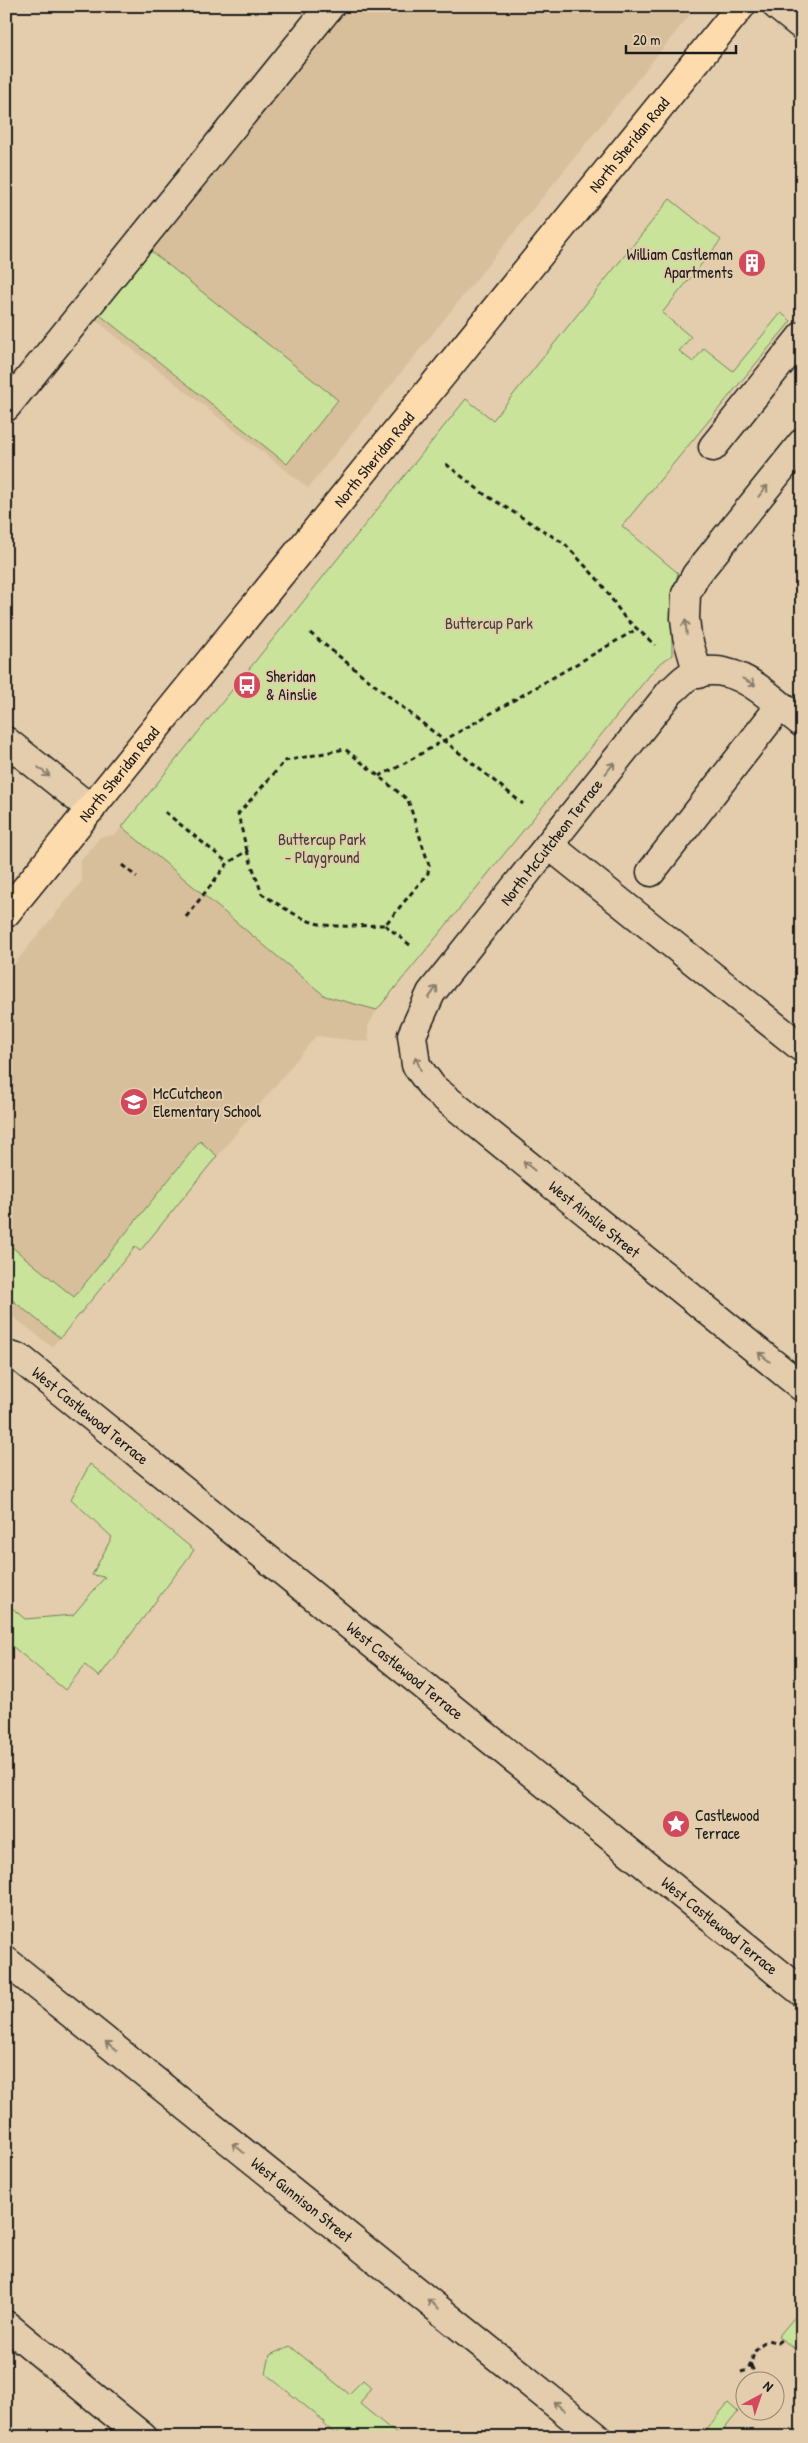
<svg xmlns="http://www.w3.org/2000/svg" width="808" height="2443" viewBox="0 0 808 2443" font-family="'Patrick Hand',sans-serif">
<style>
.built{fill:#d8bf9b}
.green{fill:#c9e39a;stroke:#72805b}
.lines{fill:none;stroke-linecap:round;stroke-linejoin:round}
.minor-casing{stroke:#1c1c1c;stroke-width:31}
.major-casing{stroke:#1c1c1c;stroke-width:31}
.path{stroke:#1c1c1c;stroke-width:3;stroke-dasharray:5 4;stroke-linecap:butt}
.minor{stroke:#e3cdac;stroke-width:28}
.major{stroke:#fddbac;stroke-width:28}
.oneway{stroke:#897d6b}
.labels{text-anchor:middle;stroke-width:4;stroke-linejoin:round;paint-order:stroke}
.street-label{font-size:16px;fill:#1c1c1c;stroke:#e3cdac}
.poi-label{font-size:16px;fill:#1c1c1c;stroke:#e3cdac;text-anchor:start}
.park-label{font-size:16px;fill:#3f4435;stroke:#e3cdac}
</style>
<rect width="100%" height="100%" fill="#e3cdac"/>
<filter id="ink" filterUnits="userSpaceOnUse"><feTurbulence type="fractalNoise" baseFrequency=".02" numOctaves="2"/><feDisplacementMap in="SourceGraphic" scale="10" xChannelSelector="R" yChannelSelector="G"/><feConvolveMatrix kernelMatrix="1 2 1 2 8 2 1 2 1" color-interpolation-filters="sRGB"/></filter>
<g filter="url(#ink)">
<path class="built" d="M 330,6 L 697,6 L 308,488 L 84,311 Z
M 122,827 L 325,996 L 377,1010 L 368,1026 L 369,1042 L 316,1036 L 140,1251 L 135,1247 L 52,1347 L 6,1311 L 6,974 L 82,881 L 80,862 L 100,837 L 115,835 Z"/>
<path class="green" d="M 670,199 L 721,240 L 662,313 L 691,337 L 679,351 L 693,362 L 704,348 L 733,371 L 781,313 L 791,321 L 622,526 L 678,573 L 672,595 L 672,655 L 658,665 L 377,1010 L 325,996 L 122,827 L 466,399 L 493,420 Z
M 147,248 L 338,400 L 287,464 L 95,311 Z
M 200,1141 L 217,1156 L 140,1251 L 135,1247 L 60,1338 L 6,1295 L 7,1243 L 74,1297 Z
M 90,1464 L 194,1550 L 99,1677 L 85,1665 L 65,1690 L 6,1641 L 6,1603 L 25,1619 L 73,1615 L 105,1577 L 92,1575 L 112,1537 L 71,1499 Z
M 802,2308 L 802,2353 L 778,2337 Z
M 290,2346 L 349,2394 L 363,2380 L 371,2387 L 360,2404 L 400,2437 L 343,2437 L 338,2432 L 336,2435 L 324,2424 L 325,2422 L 266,2374 L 270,2355 Z
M 728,2403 L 738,2412 L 718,2437 L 700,2437 Z"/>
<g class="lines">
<defs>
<g id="minor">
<path d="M 777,6 L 802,26"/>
<path d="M 6,407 L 330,6"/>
<path d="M 713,447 L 802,336"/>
<path d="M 698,674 L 687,636 L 685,618 L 686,594 L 696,575 L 802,443"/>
<path id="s1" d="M 802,723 C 771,699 733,656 689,676 C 683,679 677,687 671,691 L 431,993 L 412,1035 L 416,1065 L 433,1088 L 802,1387"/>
<path d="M 6,741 L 91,809"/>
<path d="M 549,845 L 802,1048"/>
<path d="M 651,872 L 780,706"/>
<path id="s2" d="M 6,1355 L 21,1359 L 802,1992"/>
<path id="s3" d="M 6,1961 L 597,2437"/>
<path d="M 6,2325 L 143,2437"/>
</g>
<g id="major">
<path id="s4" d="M 6,913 L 741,6"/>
</g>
</defs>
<use href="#minor" class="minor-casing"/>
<use href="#major" class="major-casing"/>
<path class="path" d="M 446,464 L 484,494 L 565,544 L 600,582 L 624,617 L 655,645
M 310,633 L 523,804
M 379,776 L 398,767 L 637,629
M 165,812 L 228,863
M 122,865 L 137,877
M 186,917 L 228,863 L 247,851 L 262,894 C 278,904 295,916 312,922 C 331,929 365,925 385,925 L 428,873 L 429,865 L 408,800 L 345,749 L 285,761 L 238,814 L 247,851
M 385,925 L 410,945
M 751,2366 L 755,2373
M 741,2372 L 748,2370 C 755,2356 751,2349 768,2340 L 777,2343 L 781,2340"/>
<use href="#minor" class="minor"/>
<use href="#major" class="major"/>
</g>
<defs><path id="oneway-shaft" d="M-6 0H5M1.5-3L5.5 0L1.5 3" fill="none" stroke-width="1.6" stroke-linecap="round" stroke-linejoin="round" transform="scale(1.25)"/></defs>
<g class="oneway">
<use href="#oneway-shaft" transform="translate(763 491) rotate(-51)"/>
<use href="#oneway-shaft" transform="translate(686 627) rotate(-96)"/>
<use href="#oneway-shaft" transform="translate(749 682) rotate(29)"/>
<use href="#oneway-shaft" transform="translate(610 768) rotate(-52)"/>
<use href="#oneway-shaft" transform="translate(44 772) rotate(39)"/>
<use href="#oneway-shaft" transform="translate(433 992) rotate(-55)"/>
<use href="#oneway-shaft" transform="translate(418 1063) rotate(-111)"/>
<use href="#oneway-shaft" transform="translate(529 1166) rotate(-141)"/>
<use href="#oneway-shaft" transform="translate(764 1357) rotate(-141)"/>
<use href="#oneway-shaft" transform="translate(111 2046) rotate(-141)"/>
<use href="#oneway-shaft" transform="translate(238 2148) rotate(-141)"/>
<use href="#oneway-shaft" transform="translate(433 2304) rotate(-141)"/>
<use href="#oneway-shaft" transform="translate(559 2406) rotate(-141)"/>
</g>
</g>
<defs>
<symbol id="building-disc" viewBox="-11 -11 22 22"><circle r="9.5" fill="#d1495b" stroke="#e3cdac"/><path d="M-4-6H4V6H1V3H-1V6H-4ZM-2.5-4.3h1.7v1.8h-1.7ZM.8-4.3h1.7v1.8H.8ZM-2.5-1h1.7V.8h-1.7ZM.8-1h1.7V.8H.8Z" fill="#fff"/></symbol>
<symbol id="bus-disc" viewBox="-11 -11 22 22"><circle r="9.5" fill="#d1495b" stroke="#e3cdac"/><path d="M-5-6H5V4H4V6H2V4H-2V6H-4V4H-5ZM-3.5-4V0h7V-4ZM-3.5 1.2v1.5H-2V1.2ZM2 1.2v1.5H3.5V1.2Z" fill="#fff"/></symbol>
<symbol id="school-disc" viewBox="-11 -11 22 22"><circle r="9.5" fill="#d1495b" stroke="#e3cdac"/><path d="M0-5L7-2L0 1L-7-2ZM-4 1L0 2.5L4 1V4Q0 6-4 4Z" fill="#fff"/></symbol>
<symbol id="sight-disc" viewBox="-11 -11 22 22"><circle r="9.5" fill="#d1495b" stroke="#e3cdac"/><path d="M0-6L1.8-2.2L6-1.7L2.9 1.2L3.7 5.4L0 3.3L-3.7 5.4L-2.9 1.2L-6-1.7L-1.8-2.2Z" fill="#fff"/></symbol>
</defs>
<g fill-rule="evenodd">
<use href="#building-disc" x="736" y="247" width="32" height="32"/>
<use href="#bus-disc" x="231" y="669" width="32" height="32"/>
<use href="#school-disc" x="118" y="1086" width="32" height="32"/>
<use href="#sight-disc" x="660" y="1808" width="32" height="32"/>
</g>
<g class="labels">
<g class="street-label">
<text dy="6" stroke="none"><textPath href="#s4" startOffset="989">North Sheridan Road</textPath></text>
<text dy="6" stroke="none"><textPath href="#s4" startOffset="584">North Sheridan Road</textPath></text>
<text dy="6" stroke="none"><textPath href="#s4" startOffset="179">North Sheridan Road</textPath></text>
<text transform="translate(551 842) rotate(-52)" y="6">North McCutcheon Terrace</text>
<text dy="6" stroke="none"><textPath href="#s1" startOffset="852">West Ainslie Street</textPath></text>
<text dy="6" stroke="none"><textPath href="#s2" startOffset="105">West Castlewood Terrace</textPath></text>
<text dy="6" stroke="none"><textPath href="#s2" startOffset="510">West Castlewood Terrace</textPath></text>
<text dy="6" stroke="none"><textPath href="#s2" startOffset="915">West Castlewood Terrace</textPath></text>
<text dy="6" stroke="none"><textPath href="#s3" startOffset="380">West Gunnison Street</textPath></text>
</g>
<g class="poi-label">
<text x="733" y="260" text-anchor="end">William Castleman<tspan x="733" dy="18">Apartments</tspan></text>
<text x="266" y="682">Sheridan<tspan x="266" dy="18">&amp; Ainslie</tspan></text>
<text x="153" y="1099">McCutcheon<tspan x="153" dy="18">Elementary School</tspan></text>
<text x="695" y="1821">Castlewood<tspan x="695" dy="18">Terrace</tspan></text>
</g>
<g class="park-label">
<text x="489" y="629">Buttercup Park</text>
<text x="322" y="845">Buttercup Park<tspan x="322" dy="18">- Playground</tspan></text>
</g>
</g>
<rect width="808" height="2443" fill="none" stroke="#e3cdac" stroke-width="25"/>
<rect x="12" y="12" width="783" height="2418" fill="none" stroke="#1c1c1c" stroke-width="2" filter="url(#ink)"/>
<g transform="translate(760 2396) rotate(40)"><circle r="24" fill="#e3cdac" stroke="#938672"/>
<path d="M0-4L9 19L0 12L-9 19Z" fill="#d1495b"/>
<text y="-8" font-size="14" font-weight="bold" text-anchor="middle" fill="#1c1c1c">N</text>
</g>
<path d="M626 45v8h110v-8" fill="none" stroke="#1c1c1c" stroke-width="2.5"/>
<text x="633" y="45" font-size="15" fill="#1c1c1c" stroke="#e3cdac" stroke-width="4" paint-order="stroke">20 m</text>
</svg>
